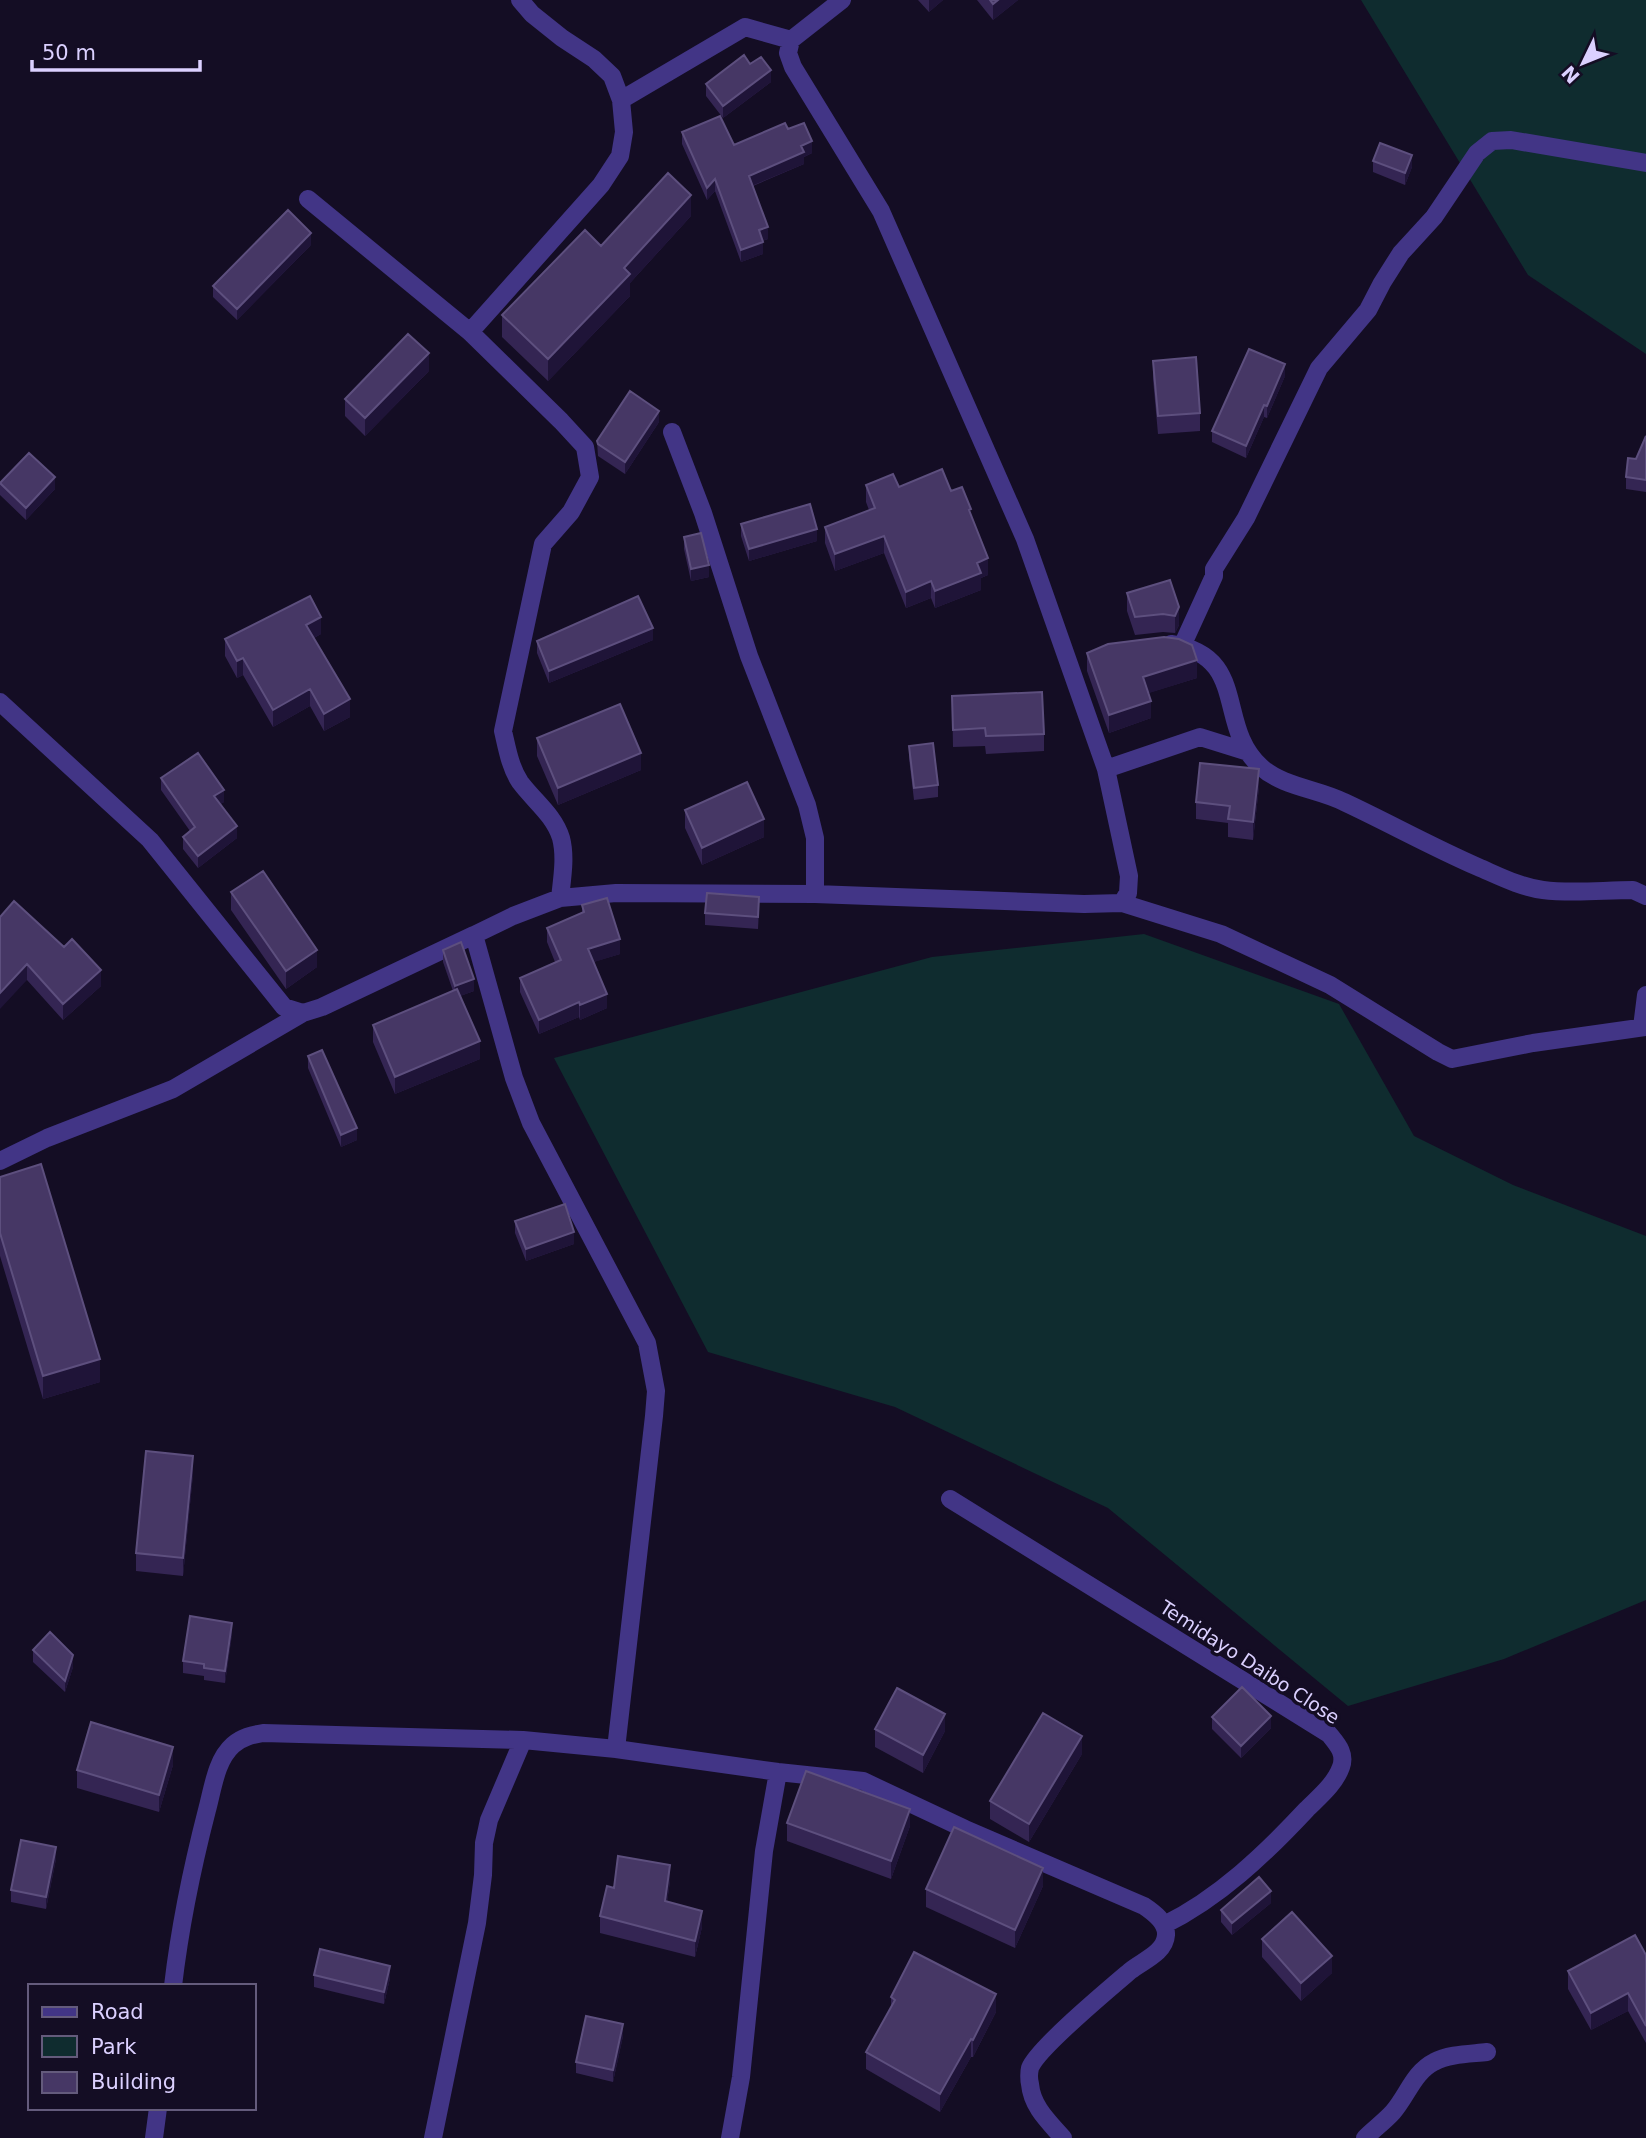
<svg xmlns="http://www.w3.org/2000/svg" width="1646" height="2138" viewBox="0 0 1646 2138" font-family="'DejaVu Sans',sans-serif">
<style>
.green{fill:#0f2c2f}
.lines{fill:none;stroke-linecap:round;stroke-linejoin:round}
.minor{stroke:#423586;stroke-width:18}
.wall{fill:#342553}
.shaded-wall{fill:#1f1438}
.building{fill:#463765;stroke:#5d4f7e;stroke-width:2}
.labels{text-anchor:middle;stroke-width:7;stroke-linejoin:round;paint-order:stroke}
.street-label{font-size:19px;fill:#dbd0ff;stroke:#140d24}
</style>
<rect width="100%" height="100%" fill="#140d24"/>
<path class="green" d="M 1361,0 L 1646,0 L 1646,354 L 1528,275 Z
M 1144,934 L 1339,1004 L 1414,1136 L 1513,1185 L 1646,1236 L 1646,1600 L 1504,1659 L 1348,1706 L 1108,1508 L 895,1407 L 708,1352 L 554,1058 L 932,957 Z"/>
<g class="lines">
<path class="minor" d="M 842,0 L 791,40 L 788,53 L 793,67 L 881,211 L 1025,539 L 1106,769 L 1129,876 L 1128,893 L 1122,903
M 621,100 L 745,27 L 791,40
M 308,199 L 470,332 L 561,421 L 585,447 L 590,477 L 571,512 L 543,544 L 503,731 C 507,748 510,767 520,782 C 534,801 554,815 561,838 C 566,857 562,879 560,898
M 470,332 L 601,185 L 620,156 L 624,132 L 621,100 L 612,76 L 594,59 L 562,38 L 532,14 L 520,0
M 672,432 L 703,513 L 749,656 L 807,805 L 815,838 L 815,894
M 1171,644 C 1250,656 1215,726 1261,767 C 1283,787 1319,789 1344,802 C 1389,823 1432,847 1478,867 C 1499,876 1520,887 1543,890 C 1572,894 1604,890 1633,890 L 1646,896
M 1182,646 L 1214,576 L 1214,569 L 1246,518 L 1319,368 L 1368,310 L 1382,283 L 1401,253 L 1434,217 L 1477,153 L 1492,141 L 1511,140 L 1646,163
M 0,702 L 150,840 L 284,1007 L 303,1013 L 322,1007 L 474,935
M 1106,769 L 1200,737 L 1248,752
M 1642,1027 L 1646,995
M 0,1161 L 47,1138 L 173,1089 L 303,1013
M 950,1499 L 1329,1734 C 1337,1744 1346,1753 1341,1767 C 1335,1784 1319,1797 1307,1809 C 1265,1854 1219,1898 1164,1925
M 173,1986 C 180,1926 192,1868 207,1810 C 213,1788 216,1760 233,1745 C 242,1737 252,1735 263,1733 L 523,1740 L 616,1749
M 154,2138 L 158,2108
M 433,2138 L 477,1923 L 483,1875 L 484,1843 L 489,1820 L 523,1740
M 730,2138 L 741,2077 L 764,1851 L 778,1772
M 1063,2138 C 1049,2122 1032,2107 1030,2084 C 1029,2080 1029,2072 1030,2068 C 1037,2049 1110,1988 1130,1971 C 1142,1961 1165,1953 1166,1935 C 1167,1922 1153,1912 1144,1906 L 965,1829 L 863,1781 L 778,1772 L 616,1749 L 654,1416 L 656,1391 L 647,1343 L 531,1123 L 514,1078 L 474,935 L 513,916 L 560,898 L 616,893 L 815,894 L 1084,904 L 1122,903 L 1221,934 L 1330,985 L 1438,1052 L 1452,1059 L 1533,1043 L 1646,1027
M 1365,2138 C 1374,2129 1385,2121 1393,2112 C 1407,2096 1414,2072 1434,2062 C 1449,2054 1470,2054 1487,2052"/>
</g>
<path class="wall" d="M 918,0 L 943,0 L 929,12 Z
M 977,0 L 1018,0 L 993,20 Z
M 750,64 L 771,82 L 723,118 L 706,96 L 706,84 Z
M 788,129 L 812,153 L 804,157 L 804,164 L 753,186 L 768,239 L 762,241 L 763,254 L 741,262 L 715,191 L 707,200 L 682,144 L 682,132 L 734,145 Z
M 1373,161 L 1412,167 L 1405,185 L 1373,172 Z
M 691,216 L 630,283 L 630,296 L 548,381 L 502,337 L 502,315 L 601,246 Z
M 311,245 L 237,320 L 213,297 L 213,286 Z
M 1153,361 L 1200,413 L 1200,431 L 1158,434 L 1153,379 Z
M 429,371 L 365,436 L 345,416 L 345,399 Z
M 1285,376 L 1267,418 L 1264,417 L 1246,458 L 1212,442 L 1212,431 Z
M 659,422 L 625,474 L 598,456 L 597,441 Z
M 1646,436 L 1646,492 L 1626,489 L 1626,477 L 1636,459 Z
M 0,483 L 55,489 L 26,520 L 0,495 Z
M 866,485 L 951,491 L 971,515 L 988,575 L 981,578 L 981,590 L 935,608 L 931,598 L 906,608 L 884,553 L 835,571 L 825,543 L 825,527 L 869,510 L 866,502 Z
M 741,524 L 817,541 L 749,561 L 741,536 Z
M 684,537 L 709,577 L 691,581 L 684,549 Z
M 1170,580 L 1179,625 L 1175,633 L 1163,632 L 1135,635 L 1127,611 L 1127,593 Z
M 321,634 L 314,638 L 350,717 L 324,731 L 310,706 L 273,727 L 243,675 L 237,678 L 225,656 L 225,639 Z
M 653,640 L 549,683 L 537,653 L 537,641 Z
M 1087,653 L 1197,678 L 1148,693 L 1151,718 L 1109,733 L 1087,671 Z
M 952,696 L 1044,734 L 1044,751 L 986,754 L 985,746 L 953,747 Z
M 537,738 L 641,770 L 558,805 L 537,756 Z
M 909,746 L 938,785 L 938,797 L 914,800 L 909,758 Z
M 161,778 L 224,802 L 220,804 L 237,838 L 198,868 L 183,849 L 183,837 L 190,831 L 161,790 Z
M 1259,787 L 1253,840 L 1228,837 L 1228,823 L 1196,819 L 1196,802 Z
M 685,810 L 764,837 L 702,865 L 685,828 Z
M 231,892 L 317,967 L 286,989 L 231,910 Z
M 582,905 L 620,954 L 593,962 L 607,1008 L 580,1020 L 579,1017 L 539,1034 L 520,992 L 520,978 L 555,962 L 547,942 L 547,928 L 582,913 Z
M 759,909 L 758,929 L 705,925 L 705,913 Z
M 0,917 L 101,986 L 63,1020 L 27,980 Z
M 443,950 L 474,991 L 460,996 L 480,1059 L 395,1094 L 373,1042 L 373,1025 L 453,991 L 443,962 Z
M 308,1056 L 357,1140 L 341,1147 L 308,1068 Z
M 0,1177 L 100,1382 L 43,1399 L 0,1256 Z
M 515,1221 L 574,1244 L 526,1261 L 515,1233 Z
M 193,1474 L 183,1576 L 136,1571 L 136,1553 Z
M 232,1634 L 225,1683 L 204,1680 L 204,1676 L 183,1673 L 183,1661 Z
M 33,1650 L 73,1667 L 65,1692 L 33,1662 Z
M 1212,1717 L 1271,1728 L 1241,1758 L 1212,1729 Z
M 875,1729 L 945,1731 L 923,1773 L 875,1747 Z
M 1082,1754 L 1029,1842 L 990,1819 L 990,1801 Z
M 173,1765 L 159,1812 L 77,1788 L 77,1770 Z
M 787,1823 L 910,1826 L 891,1879 L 787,1841 Z
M 56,1859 L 46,1909 L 11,1902 L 11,1890 Z
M 670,1881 L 667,1902 L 702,1927 L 695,1957 L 600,1933 L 600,1916 L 614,1888 Z
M 1043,1886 L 1015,1948 L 926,1907 L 926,1889 Z
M 1271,1903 L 1232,1935 L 1221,1922 L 1221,1910 Z
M 1262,1939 L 1332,1973 L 1301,2001 L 1262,1957 Z
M 1646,1955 L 1646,2043 L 1628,2011 L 1591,2030 L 1568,1989 L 1568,1971 Z
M 314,1975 L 390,1978 L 384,2004 L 314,1987 Z
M 891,1997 L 996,2012 L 973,2057 L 971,2057 L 940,2112 L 866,2069 L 866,2052 L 891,2008 Z
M 623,2036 L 613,2082 L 576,2073 L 576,2062 Z"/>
<path class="shaded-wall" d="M 929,0 L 943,0 L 929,12 Z
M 998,0 L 1018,0 L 993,20 L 993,4 Z
M 771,70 L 771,82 L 723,118 L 723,106 Z
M 812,141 L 812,153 L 804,157 L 804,164 L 749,187 L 749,176 L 801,146 Z
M 1412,155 L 1412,167 L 1405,185 L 1405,173 Z
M 715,179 L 715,191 L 707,200 L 707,188 Z
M 691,195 L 691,216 L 630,283 L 630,296 L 548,381 L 548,359 L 624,268 Z
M 768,227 L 768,239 L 759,242 L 759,230 Z
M 311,233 L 311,245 L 237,320 L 237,309 Z
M 763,242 L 763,254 L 741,262 L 741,250 Z
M 429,353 L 429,371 L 365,436 L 365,418 Z
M 1285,364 L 1285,376 L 1267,418 L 1267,406 Z
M 1264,405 L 1264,417 L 1246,458 L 1246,446 Z
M 659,411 L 659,422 L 625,474 L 625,462 Z
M 55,477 L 55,489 L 26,520 L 26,508 Z
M 817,529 L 817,541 L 749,561 L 749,549 Z
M 884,536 L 884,553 L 835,571 L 835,554 Z
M 988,558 L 988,575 L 981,578 L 981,590 L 935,608 L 935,591 L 977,563 Z
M 709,565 L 709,577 L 691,581 L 691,569 Z
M 931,581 L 931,598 L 906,608 L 906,592 Z
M 1179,607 L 1179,625 L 1175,633 L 1175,616 Z
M 321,617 L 321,634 L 306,642 L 306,625 Z
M 653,628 L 653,640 L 549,683 L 549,671 Z
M 243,658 L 243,675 L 237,678 L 237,661 Z
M 1197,660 L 1197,678 L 1143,695 L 1143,677 Z
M 310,689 L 310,706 L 273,727 L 273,710 Z
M 350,699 L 350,717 L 324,731 L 324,714 Z
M 1151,701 L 1151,718 L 1109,733 L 1109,715 Z
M 641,753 L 641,770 L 558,805 L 558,788 Z
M 1259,769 L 1259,787 L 1253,840 L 1253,822 Z
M 224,790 L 224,802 L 214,808 L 214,796 Z
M 764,819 L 764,837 L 702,865 L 702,848 Z
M 237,826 L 237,838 L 198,868 L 198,856 Z
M 620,939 L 620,954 L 588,964 L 588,949 Z
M 317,950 L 317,967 L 286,989 L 286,971 Z
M 27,964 L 27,980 L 0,1009 L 0,993 Z
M 101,970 L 101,986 L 63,1020 L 63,1004 Z
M 474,979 L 474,991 L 455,998 L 455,986 Z
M 607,994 L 607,1008 L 580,1020 L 580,1005 Z
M 579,1002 L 579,1017 L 539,1034 L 539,1020 Z
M 480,1041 L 480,1059 L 395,1094 L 395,1077 Z
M 357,1128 L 357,1140 L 341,1147 L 341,1135 Z
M 574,1232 L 574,1244 L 526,1261 L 526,1249 Z
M 100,1359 L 100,1382 L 43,1399 L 43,1376 Z
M 193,1456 L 193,1474 L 183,1576 L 183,1558 Z
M 232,1623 L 232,1634 L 225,1683 L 225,1671 Z
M 73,1655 L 73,1667 L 65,1692 L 65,1681 Z
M 945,1714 L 945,1731 L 923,1773 L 923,1755 Z
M 1271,1716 L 1271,1728 L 1241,1758 L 1241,1746 Z
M 1082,1736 L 1082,1754 L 1029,1842 L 1029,1824 Z
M 173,1747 L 173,1765 L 159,1812 L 159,1795 Z
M 910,1809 L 910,1826 L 891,1879 L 891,1861 Z
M 56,1847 L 56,1859 L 46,1909 L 46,1897 Z
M 670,1865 L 670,1881 L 665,1917 L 665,1901 Z
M 1043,1868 L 1043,1886 L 1015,1948 L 1015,1930 Z
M 1271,1891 L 1271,1903 L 1232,1935 L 1232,1923 Z
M 702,1911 L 702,1927 L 695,1957 L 695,1941 Z
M 1332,1956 L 1332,1973 L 1301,2001 L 1301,1983 Z
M 390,1966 L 390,1978 L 384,2004 L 384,1992 Z
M 1628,1993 L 1628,2011 L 1591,2030 L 1591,2013 Z
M 996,1994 L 996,2012 L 973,2057 L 973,2040 Z
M 623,2024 L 623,2036 L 613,2082 L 613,2070 Z
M 971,2039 L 971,2057 L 940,2112 L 940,2094 Z"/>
<path class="building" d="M 990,0 L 998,0 L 993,4 Z
M 744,55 L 750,64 L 761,57 L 771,70 L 723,106 L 706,84 Z
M 720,116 L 734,145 L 785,123 L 788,129 L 804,123 L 812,141 L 801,146 L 804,152 L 749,176 L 768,227 L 759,230 L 763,242 L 741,250 L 715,179 L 707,188 L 682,132 Z
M 1380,143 L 1412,155 L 1405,173 L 1373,161 Z
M 668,173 L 691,195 L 624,268 L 630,274 L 548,359 L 502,315 L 585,230 L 601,246 Z
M 288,210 L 311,233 L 237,309 L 213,286 Z
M 408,334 L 429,353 L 365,418 L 345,399 Z
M 1249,349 L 1285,364 L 1267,406 L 1264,405 L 1246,446 L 1212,431 Z
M 1196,357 L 1200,413 L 1158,416 L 1153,361 Z
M 630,391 L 659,411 L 625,462 L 598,444 L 597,441 Z
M 1646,436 L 1646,480 L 1626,477 L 1628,458 L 1636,459 Z
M 29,453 L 55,477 L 26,508 L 0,483 Z
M 942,469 L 951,491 L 962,487 L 971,509 L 969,510 L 988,558 L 977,563 L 981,573 L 935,591 L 931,581 L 906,592 L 884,536 L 835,554 L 825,527 L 875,508 L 866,485 L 893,474 L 899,487 Z
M 810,504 L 817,529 L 749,549 L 741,524 Z
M 701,533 L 709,565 L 691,569 L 684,537 Z
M 1170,580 L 1179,607 L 1175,616 L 1163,614 L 1135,617 L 1127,593 Z
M 310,596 L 321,617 L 306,625 L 350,699 L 324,714 L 310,689 L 273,710 L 243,658 L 237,661 L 225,639 Z
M 638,596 L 653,628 L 549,671 L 537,641 Z
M 1164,637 L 1179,639 L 1192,645 L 1197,660 L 1143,677 L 1151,701 L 1109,715 L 1087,653 L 1108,644 Z
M 1042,692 L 1044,734 L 986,736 L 985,728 L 953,730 L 952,696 Z
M 620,704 L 641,753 L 558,788 L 537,738 Z
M 933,743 L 938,785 L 914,788 L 909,746 Z
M 198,753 L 224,790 L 214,796 L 237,826 L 198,856 L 183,837 L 195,827 L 161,778 Z
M 1200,763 L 1259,769 L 1253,822 L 1228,819 L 1230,806 L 1196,802 Z
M 747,782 L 764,819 L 702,848 L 685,810 Z
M 263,871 L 317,950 L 286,971 L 231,892 Z
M 707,893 L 759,897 L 758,917 L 705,913 Z
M 607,898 L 620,939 L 588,949 L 607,994 L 580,1005 L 579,1002 L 539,1020 L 520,978 L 561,960 L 547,928 L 584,912 L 582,905 Z
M 14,901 L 64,947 L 72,939 L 101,970 L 63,1004 L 27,964 L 0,993 L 0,917 Z
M 461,942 L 474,979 L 455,986 L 443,950 Z
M 457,989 L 480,1041 L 395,1077 L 373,1025 Z
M 322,1050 L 357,1128 L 341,1135 L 308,1056 Z
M 41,1164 L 100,1359 L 43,1376 L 0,1233 L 0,1177 Z
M 565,1204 L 574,1232 L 526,1249 L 515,1221 Z
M 146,1451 L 193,1456 L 183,1558 L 136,1553 Z
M 190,1616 L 232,1623 L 225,1671 L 204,1668 L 204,1664 L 183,1661 Z
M 50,1632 L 73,1655 L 65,1681 L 33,1650 Z
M 1242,1687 L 1271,1716 L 1241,1746 L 1212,1717 Z
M 897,1688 L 945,1714 L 923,1755 L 875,1729 Z
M 1043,1713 L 1082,1736 L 1029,1824 L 990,1801 Z
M 91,1722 L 173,1747 L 159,1795 L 77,1770 Z
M 806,1771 L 910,1809 L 891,1861 L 787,1823 Z
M 954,1827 L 1043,1868 L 1015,1930 L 926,1889 Z
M 21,1840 L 56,1847 L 46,1897 L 11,1890 Z
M 618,1856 L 670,1865 L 665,1901 L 702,1911 L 695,1941 L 600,1916 L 607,1886 L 614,1888 Z
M 1259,1877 L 1271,1891 L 1232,1923 L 1221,1910 Z
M 1292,1912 L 1332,1956 L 1301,1983 L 1262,1939 Z
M 1635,1935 L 1646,1955 L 1646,2026 L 1628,1993 L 1591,2013 L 1568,1971 Z
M 320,1949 L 390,1966 L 384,1992 L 314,1975 Z
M 914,1952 L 996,1994 L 973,2040 L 971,2039 L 940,2094 L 866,2052 L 895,2000 L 891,1997 Z
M 586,2016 L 623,2024 L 613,2070 L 576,2062 Z"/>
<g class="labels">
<g class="street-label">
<text transform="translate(1250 1662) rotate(33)" y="7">Temidayo Daibo Close</text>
</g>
</g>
<rect x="28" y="1984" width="228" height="126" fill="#140d24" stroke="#645b7c" stroke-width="2"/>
<rect x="42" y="2007" width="35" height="10" fill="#423586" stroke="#645b7c" stroke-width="2"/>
<text x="91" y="2019" font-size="21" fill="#dbd0ff">Road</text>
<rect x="42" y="2036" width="35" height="21" fill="#0f2c2f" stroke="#645b7c" stroke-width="2"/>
<text x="91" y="2054" font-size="21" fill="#dbd0ff">Park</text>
<rect x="42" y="2072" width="35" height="21" fill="#463765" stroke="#645b7c" stroke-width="2"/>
<text x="91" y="2089" font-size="21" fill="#dbd0ff">Building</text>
<g transform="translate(1583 63) rotate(227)" stroke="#140d24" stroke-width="5" paint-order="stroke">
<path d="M0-5L12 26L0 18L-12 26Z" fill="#dbd0ff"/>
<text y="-10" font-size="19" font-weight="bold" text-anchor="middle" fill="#dbd0ff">N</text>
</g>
<path d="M32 60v10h168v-10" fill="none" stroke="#dbd0ff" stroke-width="3.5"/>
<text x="42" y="60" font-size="21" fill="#dbd0ff" stroke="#140d24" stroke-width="5" paint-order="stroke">50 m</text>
</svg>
